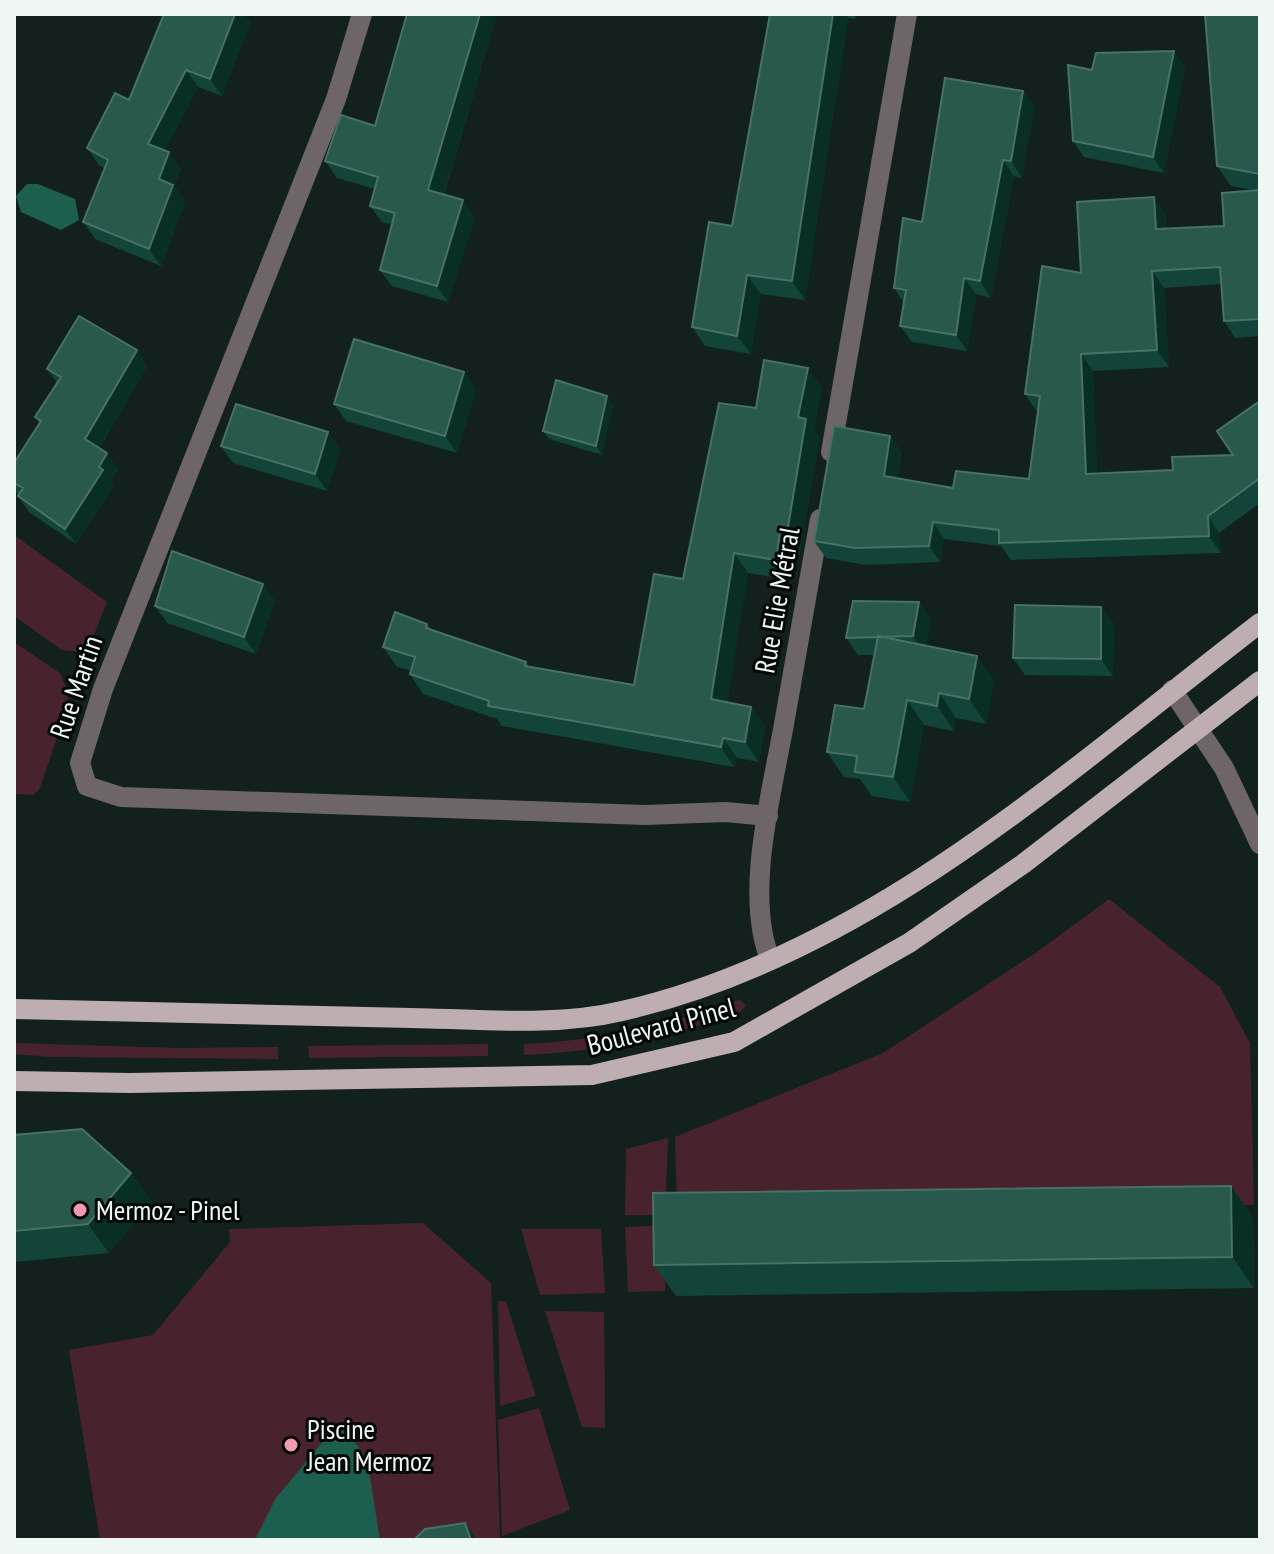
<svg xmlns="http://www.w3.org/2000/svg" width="1274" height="1554" viewBox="0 0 1274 1554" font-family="'PT Sans Narrow',sans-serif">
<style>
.green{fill:#48232e}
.water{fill:#1c5f4e}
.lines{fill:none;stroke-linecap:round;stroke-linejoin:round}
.street{stroke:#6d6567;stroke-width:20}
.primary{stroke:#beaeb1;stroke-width:20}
.wall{fill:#124439}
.shaded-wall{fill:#082e25}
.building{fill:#29584d;stroke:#487167;stroke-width:2}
.poi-dot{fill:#f29ab0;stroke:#040907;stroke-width:3}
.labels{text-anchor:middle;stroke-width:6;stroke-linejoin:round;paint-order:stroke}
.street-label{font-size:28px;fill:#eef7f4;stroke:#040907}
.poi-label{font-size:28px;fill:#eef7f4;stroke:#040907;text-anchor:start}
</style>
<rect width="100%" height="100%" fill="#12211d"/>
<path class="green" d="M 14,535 L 107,602 L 91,642 L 81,652 L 62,650 L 14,616 Z
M 14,642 L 60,673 L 67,690 L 68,706 L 39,790 L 33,795 L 14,794 Z
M 1109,899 L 1220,987 L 1250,1043 L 1254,1205 L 677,1212 L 675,1137 L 883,1053 L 1037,952 Z
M 739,1000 L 746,1005 L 740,1012 C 670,1037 598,1052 524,1055 L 524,1044 C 599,1041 669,1025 739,1000 Z
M 14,1043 L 178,1048 L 278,1047 L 278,1059 L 51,1057 L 14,1054 Z
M 488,1044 L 488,1056 L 309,1058 L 308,1046 Z
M 668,1138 L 665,1215 L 625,1215 L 626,1149 Z
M 423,1223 L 491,1283 L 500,1540 L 100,1540 L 69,1350 L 153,1335 L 230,1242 L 229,1229 Z
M 668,1225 L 665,1291 L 628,1292 L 625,1227 Z
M 521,1229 L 601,1229 L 605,1293 L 540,1295 Z
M 498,1301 L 506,1302 L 536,1396 L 500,1406 Z
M 545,1311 L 604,1312 L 605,1428 L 582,1427 Z
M 539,1408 L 570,1510 L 502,1536 L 498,1420 Z"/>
<path class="water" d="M 27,184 L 38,184 L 75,199 L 79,220 L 61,230 L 21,212 L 16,196 Z
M 340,1421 L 367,1459 L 380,1540 L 255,1540 L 276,1498 Z"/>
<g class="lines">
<path class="street" d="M 362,14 L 336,99 L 103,689 L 80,763 L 87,786 L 121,797 L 645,815 L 726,812 L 768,816
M 831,452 L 907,14
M 1172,690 L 1224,768 L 1260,844
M 770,959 C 744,894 772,792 784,724 C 796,655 808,587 820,519"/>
<path class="primary" d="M 14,1009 C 146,1013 278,1016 411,1018 C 479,1019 555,1027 622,1011 C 868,955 1066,772 1260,623
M 14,1081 L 130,1083 L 592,1075 L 734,1042 L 909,943 L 1023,864 L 1260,681"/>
</g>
<path class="wall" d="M 164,14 L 244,14 L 250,23 L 222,96 L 198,87 L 165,150 L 181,169 L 174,186 L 185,202 L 161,266 L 95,239 L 83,222 L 105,169 L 99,165 L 87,148 L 129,100 Z
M 407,14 L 497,14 L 444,195 L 475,217 L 448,302 L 392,286 L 380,270 L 392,225 L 382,222 L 370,206 L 375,189 L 337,178 L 325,161 L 375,126 Z
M 770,14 L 856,14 L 855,19 L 848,18 L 805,300 L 761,294 L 751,354 L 705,346 L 692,327 L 732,226 Z
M 1260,14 L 1260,336 L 1235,338 L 1224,321 L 1221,284 L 1164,288 L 1169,367 L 1093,371 L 1097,473 L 1173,470 L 1233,455 L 1260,401 L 1260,503 L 1219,533 L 1221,553 L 1011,560 L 1001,546 L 944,539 L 940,562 L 866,565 L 826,558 L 814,541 L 890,436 L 901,452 L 898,478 L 953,488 L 1029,479 L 1038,410 L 1036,410 L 1025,394 L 1081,273 L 1165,213 L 1166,229 L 1224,226 L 1253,190 L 1231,186 L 1217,166 Z
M 1185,67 L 1164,173 L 1084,157 L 1073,141 L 1092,70 Z
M 1023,91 L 1034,107 L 1022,178 L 1014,176 L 991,298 L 976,294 L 967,351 L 912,342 L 900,326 L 904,303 L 894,288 L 922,222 Z
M 137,350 L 147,366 L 99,449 L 118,469 L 111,481 L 114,485 L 76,544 L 29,512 L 18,496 L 19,495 L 14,491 L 14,463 L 39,423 L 35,417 L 57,383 L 47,369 Z
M 464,372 L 476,389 L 457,453 L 346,421 L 334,404 Z
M 822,388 L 814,429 L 820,438 L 800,553 L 794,552 L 790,580 L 748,573 L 727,702 L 751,707 L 765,727 L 759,762 L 737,758 L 734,767 L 502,726 L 497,719 L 423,694 L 410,674 L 411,671 L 397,667 L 383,647 L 427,624 L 432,630 L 526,662 L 529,666 L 634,685 L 683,579 L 756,408 Z
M 607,396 L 613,405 L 602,455 L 549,439 L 543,431 Z
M 328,432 L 340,450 L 327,491 L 233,463 L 221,446 Z
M 263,584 L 275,601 L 256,654 L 167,623 L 155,606 Z
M 919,602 L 931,620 L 926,646 L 977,656 L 994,681 L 986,724 L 956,718 L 954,731 L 924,725 L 910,802 L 872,796 L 860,779 L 844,777 L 827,752 L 864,709 L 875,655 L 858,655 L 846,638 Z
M 1101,607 L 1114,624 L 1113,676 L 1025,675 L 1013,658 Z
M 14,1135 L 131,1173 L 152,1202 L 109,1253 L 14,1262 Z
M 1231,1186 L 1253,1217 L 1254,1288 L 676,1296 L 654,1265 Z"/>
<path class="shaded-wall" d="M 235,14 L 244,14 L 250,23 L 222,96 L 210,79 Z
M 480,14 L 497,14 L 440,207 L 428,190 Z
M 833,14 L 846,14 L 848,18 L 805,300 L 792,281 Z
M 1174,51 L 1185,67 L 1164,173 L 1153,157 Z
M 186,70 L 198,87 L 160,161 L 148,144 Z
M 1023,91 L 1034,107 L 1022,178 L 1011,161 Z
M 169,152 L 181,169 L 174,186 L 185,202 L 161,266 L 149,249 L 159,179 Z
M 1003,160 L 1014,176 L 991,298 L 980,281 Z
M 1154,197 L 1165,213 L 1167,246 L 1156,229 Z
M 463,200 L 475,217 L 448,302 L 437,286 Z
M 1152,271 L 1164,288 L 1169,367 L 1157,350 Z
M 747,275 L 761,294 L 751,354 L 737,336 Z
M 964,278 L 976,294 L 967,351 L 956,335 Z
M 137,350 L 147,366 L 95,455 L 85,439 Z
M 1081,354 L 1093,371 L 1098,490 L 1086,474 Z
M 808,368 L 822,388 L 814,429 L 820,438 L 800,553 L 787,533 L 798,417 Z
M 464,372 L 476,389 L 457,453 L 445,436 Z
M 607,396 L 613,405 L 602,455 L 596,446 Z
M 328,432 L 340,450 L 327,491 L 315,474 Z
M 890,436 L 901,452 L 896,492 L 884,476 Z
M 107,453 L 118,469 L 111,481 L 114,485 L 76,544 L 65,529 Z
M 1208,516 L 1219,533 L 1221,553 L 1209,536 Z
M 933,522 L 944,539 L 940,562 L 929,546 Z
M 780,532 L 794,552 L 790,580 L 776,560 Z
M 734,553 L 748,573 L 725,719 L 711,699 Z
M 263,584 L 275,601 L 256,654 L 244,637 Z
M 919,602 L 931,620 L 925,653 L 913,636 Z
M 1101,607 L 1114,624 L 1113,676 L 1101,659 Z
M 977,656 L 994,681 L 986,724 L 969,699 Z
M 939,693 L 956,718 L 954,731 L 937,706 Z
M 907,700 L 924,725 L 910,802 L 893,777 Z
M 751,707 L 765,727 L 759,762 L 745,742 Z
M 723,738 L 737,758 L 734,767 L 721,747 Z
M 131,1173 L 152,1202 L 109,1253 L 88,1224 Z
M 1231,1186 L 1253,1217 L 1254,1288 L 1232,1257 Z
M 465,1523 L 477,1540 L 471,1540 Z"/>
<path class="building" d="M 164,14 L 235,14 L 210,79 L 186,70 L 148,144 L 169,152 L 159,179 L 173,185 L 149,249 L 83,222 L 108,160 L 87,148 L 115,93 L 129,100 Z
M 407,14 L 480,14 L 428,190 L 463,200 L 437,286 L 380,270 L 395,213 L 370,206 L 378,177 L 325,161 L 341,115 L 375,126 Z
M 770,14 L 833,14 L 792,281 L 747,275 L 737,336 L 692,327 L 709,222 L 732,226 Z
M 1205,14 L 1260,14 L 1260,174 L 1217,166 Z
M 1174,51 L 1153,157 L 1073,141 L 1068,65 L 1092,70 L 1096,53 Z
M 945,78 L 1023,91 L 1011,161 L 1003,160 L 980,281 L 964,278 L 956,335 L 900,326 L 906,290 L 894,288 L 903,218 L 922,222 Z
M 1260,190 L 1260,319 L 1224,321 L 1220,267 L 1152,271 L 1157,350 L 1081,354 L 1086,474 L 1173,470 L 1172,457 L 1233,455 L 1217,431 L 1260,401 L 1260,478 L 1208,516 L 1209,536 L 999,543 L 999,530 L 933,522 L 929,546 L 855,548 L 814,541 L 834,426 L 890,436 L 884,476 L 953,488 L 956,471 L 1029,479 L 1040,396 L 1025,394 L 1042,266 L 1081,273 L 1077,202 L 1154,197 L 1156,229 L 1224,226 L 1222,193 Z
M 79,316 L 137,350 L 85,439 L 107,453 L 99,467 L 103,470 L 65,529 L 18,496 L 23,488 L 14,483 L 14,463 L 41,421 L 35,417 L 61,377 L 47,369 Z
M 354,339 L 464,372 L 445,436 L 334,404 Z
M 764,360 L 808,368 L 798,417 L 806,419 L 787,533 L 780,532 L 776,560 L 734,553 L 711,699 L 751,707 L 745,742 L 723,738 L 721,747 L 488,706 L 489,701 L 410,674 L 415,657 L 383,647 L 395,612 L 427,624 L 426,628 L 526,662 L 525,666 L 634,685 L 654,574 L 683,579 L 719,403 L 756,408 Z
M 556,380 L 607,396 L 596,446 L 543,431 Z
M 236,404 L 328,432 L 315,474 L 221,446 Z
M 172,551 L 263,584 L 244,637 L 155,606 Z
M 853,601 L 919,602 L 913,636 L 846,638 Z
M 1015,605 L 1101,607 L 1101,659 L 1013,658 Z
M 878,636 L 977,656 L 969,699 L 939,693 L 937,706 L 907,700 L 893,777 L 855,772 L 857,756 L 827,752 L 835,705 L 864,709 Z
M 82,1129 L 131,1173 L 88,1224 L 14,1231 L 14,1135 Z
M 1231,1186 L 1232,1257 L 654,1265 L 653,1193 Z
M 465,1523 L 471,1540 L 414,1540 L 425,1529 Z"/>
<g class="poi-dot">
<circle cx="80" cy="1210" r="8"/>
<circle cx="291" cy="1445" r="8"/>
</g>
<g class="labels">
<g class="street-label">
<text transform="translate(777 600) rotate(-80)" y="10">Rue Elie Métral</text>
<text transform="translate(76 687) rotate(-71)" y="10">Rue Martin</text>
<text transform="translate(661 1026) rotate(-15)" y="10">Boulevard Pinel</text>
</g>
<g class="poi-label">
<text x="96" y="1220">Mermoz - Pinel</text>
<text x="307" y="1439">Piscine<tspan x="307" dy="32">Jean Mermoz</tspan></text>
</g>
</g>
<rect width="1274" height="1554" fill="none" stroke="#eef7f4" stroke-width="32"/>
</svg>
